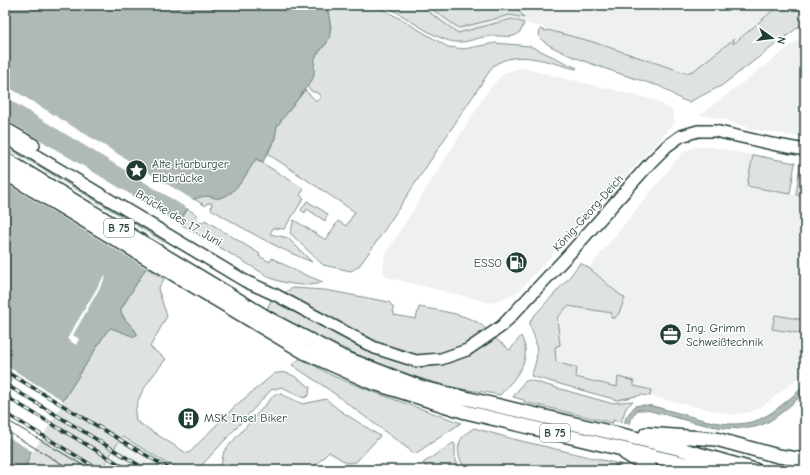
<svg xmlns="http://www.w3.org/2000/svg" width="810" height="475" viewBox="0 0 810 475" font-family="'Comic Neue',sans-serif">
<style>
.built{fill:#eef1f0}
.green{fill:#dee3e2;stroke:#7e908b}
.water{fill:#afbab7;stroke:#758883}
.pier{fill:#fff}
.lines{fill:none;stroke-linecap:round;stroke-linejoin:round}
.secondary-casing{stroke:#1f3d34;stroke-width:14}
.trunk-casing{stroke:#1f3d34;stroke-width:16}
.secondary{stroke:#fff;stroke-width:11}
.trunk{stroke:#fff;stroke-width:13}
.tram{stroke:#1f3d34;stroke-width:1}
.rail-casing{stroke:#1f3d34;stroke-width:3.5}
.rail{stroke:#fff;stroke-width:2;stroke-dasharray:6;stroke-linecap:butt}
.labels{text-anchor:middle;stroke-width:3;stroke-linejoin:round;paint-order:stroke}
.shield{fill:#fff;stroke:#627771;stroke-width:1}
.shield-label{font-size:11px;font-weight:bold;fill:#1f3d34}
.poi-label{font-size:12px;fill:#1f3d34;stroke:#fff;text-anchor:start}
.street-label{font-size:12px;fill:#1f3d34;stroke:#fff}
</style>
<rect width="100%" height="100%" fill="#fff"/>
<filter id="ink" filterUnits="userSpaceOnUse"><feTurbulence type="fractalNoise" baseFrequency=".025" numOctaves="2"/><feDisplacementMap in="SourceGraphic" scale="8" xChannelSelector="R" yChannelSelector="G"/><feConvolveMatrix kernelMatrix="1 2 1 2 8 2 1 2 1" color-interpolation-filters="sRGB"/></filter>
<g filter="url(#ink)">
<path class="built" d="M 419,5 L 776,5 L 776,8 L 735,40 L 710,67 L 686,73 L 593,42 L 512,19 L 458,33 Z
M 805,35 L 805,138 L 752,129 L 723,119 L 700,115 Z
M 522,68 L 655,100 L 672,110 L 675,123 L 519,291 L 491,303 L 386,277 L 383,270 L 385,255 L 489,89 L 505,72 Z
M 707,146 L 753,155 L 747,186 L 805,197 L 805,320 L 775,315 L 772,329 L 805,334 L 804,373 L 767,403 L 751,412 L 733,415 L 640,394 L 558,370 L 551,315 L 683,152 L 695,147 Z
M 122,436 L 178,470 L 101,470 Z"/>
<path class="green" d="M 327,5 L 350,5 L 355,7 L 378,6 L 448,47 L 464,49 L 495,43 L 530,46 L 577,68 L 576,69 C 550,63 518,48 493,66 L 373,247 L 359,266 L 351,271 L 323,265 L 290,233 L 294,220 L 326,240 L 338,221 L 346,226 L 355,212 L 268,154 L 275,138 L 277,126 L 305,90 L 316,101 L 320,99 L 320,94 L 311,91 L 307,86 L 312,80 L 315,57 L 327,43 L 331,28 Z
M 385,5 L 419,5 L 458,33 L 512,19 L 524,23 C 518,42 509,35 492,36 C 480,36 469,43 456,42 C 439,42 401,14 385,5 Z
M 426,5 L 515,5 L 524,18 L 510,15 L 459,28 Z
M 791,5 L 805,5 L 805,22 L 721,86 L 689,102 C 678,100 669,90 659,86 C 636,79 550,53 539,37 L 540,29 L 547,31 L 548,30 L 593,42 L 686,73 L 693,71 L 734,39 L 733,44 L 777,7 L 781,12 Z
M 753,155 L 795,163 L 790,194 L 747,186 Z
M 256,159 L 304,189 L 300,195 L 304,198 L 284,229 L 273,228 L 270,234 L 288,238 L 312,262 C 276,248 244,229 211,209 L 212,203 L 207,203 L 206,206 L 194,199 C 198,198 203,196 207,196 C 211,196 215,199 219,198 C 237,195 247,172 256,159 Z
M 800,164 L 805,165 L 805,197 L 796,195 Z
M 307,201 L 328,214 L 325,221 L 307,209 L 305,213 L 301,210 Z
M 188,209 L 198,216 L 197,219 L 199,222 L 203,223 L 205,220 L 260,254 L 259,256 L 270,262 L 272,258 L 298,272 L 323,282 C 309,288 284,284 271,278 L 179,223 Z
M 580,263 C 593,268 610,289 625,298 L 619,313 L 615,318 L 611,318 L 612,313 L 568,306 L 557,318 L 560,345 L 555,347 L 556,362 L 577,368 L 576,377 L 617,387 L 618,377 L 634,381 L 634,386 L 651,390 L 650,396 L 642,395 L 617,400 L 531,376 C 539,357 539,343 529,325 L 532,318 L 568,279 Z
M 146,268 L 164,279 L 158,289 L 167,316 L 150,347 L 166,359 C 154,374 131,400 136,421 L 186,453 L 189,453 L 234,407 L 274,374 C 289,369 298,379 310,387 L 309,395 L 304,398 L 282,387 L 271,390 L 202,465 L 201,470 L 178,470 L 122,436 L 101,470 L 25,470 L 30,453 L 107,331 L 111,328 L 135,337 L 136,331 L 128,323 L 120,311 Z
M 292,288 L 325,290 L 389,302 L 393,307 L 394,315 L 416,319 L 419,307 C 435,310 477,315 486,330 L 484,333 L 458,350 L 440,355 L 416,356 L 390,350 L 283,294 Z
M 271,300 L 284,305 C 323,325 389,369 432,366 C 455,364 478,351 496,339 L 510,350 L 521,336 C 534,360 515,378 500,395 C 482,391 467,391 448,386 C 383,370 325,341 267,309 Z
M 775,315 L 805,320 L 805,334 L 772,329 Z
M 301,358 L 331,375 L 368,390 L 461,423 L 415,454 L 328,389 L 292,365 Z
M 529,380 L 610,403 L 633,401 L 626,408 L 621,422 L 613,420 L 613,423 L 524,402 L 524,400 L 513,397 L 524,382 Z
M 275,394 L 281,394 L 303,404 L 326,399 L 339,410 L 380,436 L 356,462 L 347,463 L 329,452 L 311,470 L 220,470 L 224,451 Z
M 474,428 L 513,439 L 615,463 L 614,470 L 467,470 C 459,462 455,448 462,438 C 464,434 471,430 474,428 Z
M 453,443 L 455,444 L 455,459 L 461,470 C 448,470 430,474 423,463 Z"/>
<path class="water" d="M 5,5 L 327,5 C 328,16 334,31 327,42 C 323,48 317,52 315,59 C 313,67 316,73 312,80 L 277,126 L 275,138 L 263,162 L 256,159 C 247,172 237,195 219,198 C 215,199 211,196 207,196 C 203,196 198,198 194,199 L 146,268 L 121,309 C 120,320 135,325 137,335 L 135,337 L 111,328 L 107,331 L 30,453 L 25,470 L 5,470 Z
M 805,386 L 805,393 C 792,403 781,415 766,423 C 735,439 679,417 646,410 L 637,410 L 630,421 L 619,470 L 614,470 L 626,417 L 635,406 C 647,403 659,408 671,411 C 701,419 737,433 766,416 C 780,408 792,396 805,386 Z"/>
<path class="pier" d="M 5,85 L 195,201 L 190,210 L 5,97 Z
M 5,119 L 180,224 L 168,240 L 5,142 Z
M 5,147 L 166,244 L 148,269 L 5,183 Z
M 104,276 L 106,277 L 73,335 L 79,339 L 76,345 L 67,339 Z
M 5,365 L 64,401 L 33,452 L 5,435 Z
M 623,423 L 631,424 L 622,464 L 613,462 Z"/>
<g class="lines">
<defs>
<path id="secondary" d="M 5,128 L 34,145
M 5,137 L 245,281 L 276,295 L 375,348 L 416,361 L 441,359 L 467,350 L 502,326 L 571,252 L 651,162 L 667,146 L 681,136 L 698,131 L 715,131 L 772,144 L 805,150"/>
<path id="trunk" d="M 5,159 L 271,320 L 342,357 L 423,388 L 677,448 L 755,470
M 5,173 L 304,352 L 371,382 L 466,412 L 711,470
M 646,434 L 716,439 L 778,456 L 805,460
M 625,453 L 652,470"/>
</defs>
<use href="#secondary" class="secondary-casing"/>
<use href="#trunk" class="trunk-casing"/>
<use href="#secondary" class="secondary"/>
<use href="#trunk" class="trunk"/>
<path class="tram" d="M 5,419 L 91,470
M 5,430 L 72,470"/>
<defs>
<path id="rail" d="M 5,371 L 171,470
M 5,384 L 147,470
M 5,396 L 129,470
M 5,413 L 100,470"/>
</defs>
<use href="#rail" class="rail-casing"/>
<use href="#rail" class="rail"/>
</g>
</g>
<defs>
<symbol id="sight-disc" viewBox="-11 -11 22 22"><circle r="9.5" fill="#1f3d34" stroke="#fff"/><path d="M0-6L1.8-2.2L6-1.7L2.9 1.2L3.7 5.4L0 3.3L-3.7 5.4L-2.9 1.2L-6-1.7L-1.8-2.2Z" fill="#fff"/></symbol>
<symbol id="fuel-disc" viewBox="-11 -11 22 22"><circle r="9.5" fill="#1f3d34" stroke="#fff"/><path d="M-5.5-6h7V0h2V4h1.3V-2.5L3-4.5l.8-.8L6-3V5H2.5V1h-1V6h-7ZM-4.2-4.7v3.2H.2V-4.7Z" fill="#fff"/></symbol>
<symbol id="office-disc" viewBox="-11 -11 22 22"><circle r="9.5" fill="#1f3d34" stroke="#fff"/><path d="M-6-3h4V-5.5h4V-3h4V5H-6ZM-1-4.5V-3h2v-1.5ZM-6 0V1H6V0Z" fill="#fff"/></symbol>
<symbol id="building-disc" viewBox="-11 -11 22 22"><circle r="9.5" fill="#1f3d34" stroke="#fff"/><path d="M-4-6H4V6H1V3H-1V6H-4ZM-2.5-4.3h1.7v1.8h-1.7ZM.8-4.3h1.7v1.8H.8ZM-2.5-1h1.7V.8h-1.7ZM.8-1h1.7V.8H.8Z" fill="#fff"/></symbol>
</defs>
<g fill-rule="evenodd">
<use href="#sight-disc" x="124" y="158" width="25" height="25"/>
<use href="#fuel-disc" x="504" y="250" width="25" height="25"/>
<use href="#office-disc" x="658" y="322" width="25" height="25"/>
<use href="#building-disc" x="176" y="406" width="25" height="25"/>
</g>
<g class="labels">
<g class="shield">
<rect x="104" y="219" width="30" height="18" rx="3"/>
<rect x="540" y="424" width="30" height="18" rx="3"/>
</g>
<g class="shield-label">
<text x="119" y="232">B 75</text>
<text x="555" y="437">B 75</text>
</g>
<g class="poi-label">
<text x="152" y="168">Alte Harburger<tspan x="152" dy="14">Elbbrücke</tspan></text>
<text x="502" y="267" text-anchor="end">ESSO</text>
<text x="686" y="332">Ing. Grimm<tspan x="686" dy="14">Schweißtechnik</tspan></text>
<text x="204" y="422">MSK Insel Biker</text>
</g>
<g class="street-label">
<text transform="translate(588 213) rotate(-48)" y="4">König-Georg-Deich</text>
<text transform="translate(179 218) rotate(31)" y="4">Brücke des 17. Juni</text>
</g>
</g>
<rect width="810" height="475" fill="none" stroke="#fff" stroke-width="20"/>
<rect x="10" y="10" width="790" height="455" fill="none" stroke="#1f3d34" stroke-width="1.5" filter="url(#ink)"/>
<g transform="translate(772 38) rotate(104)" stroke="#ffffff" stroke-width="3" paint-order="stroke">
<path d="M0-3L7 15L0 10L-7 15Z" fill="#1f3d34"/>
<text y="-6" font-size="11" font-weight="bold" text-anchor="middle" fill="#1f3d34">N</text>
</g>
</svg>
